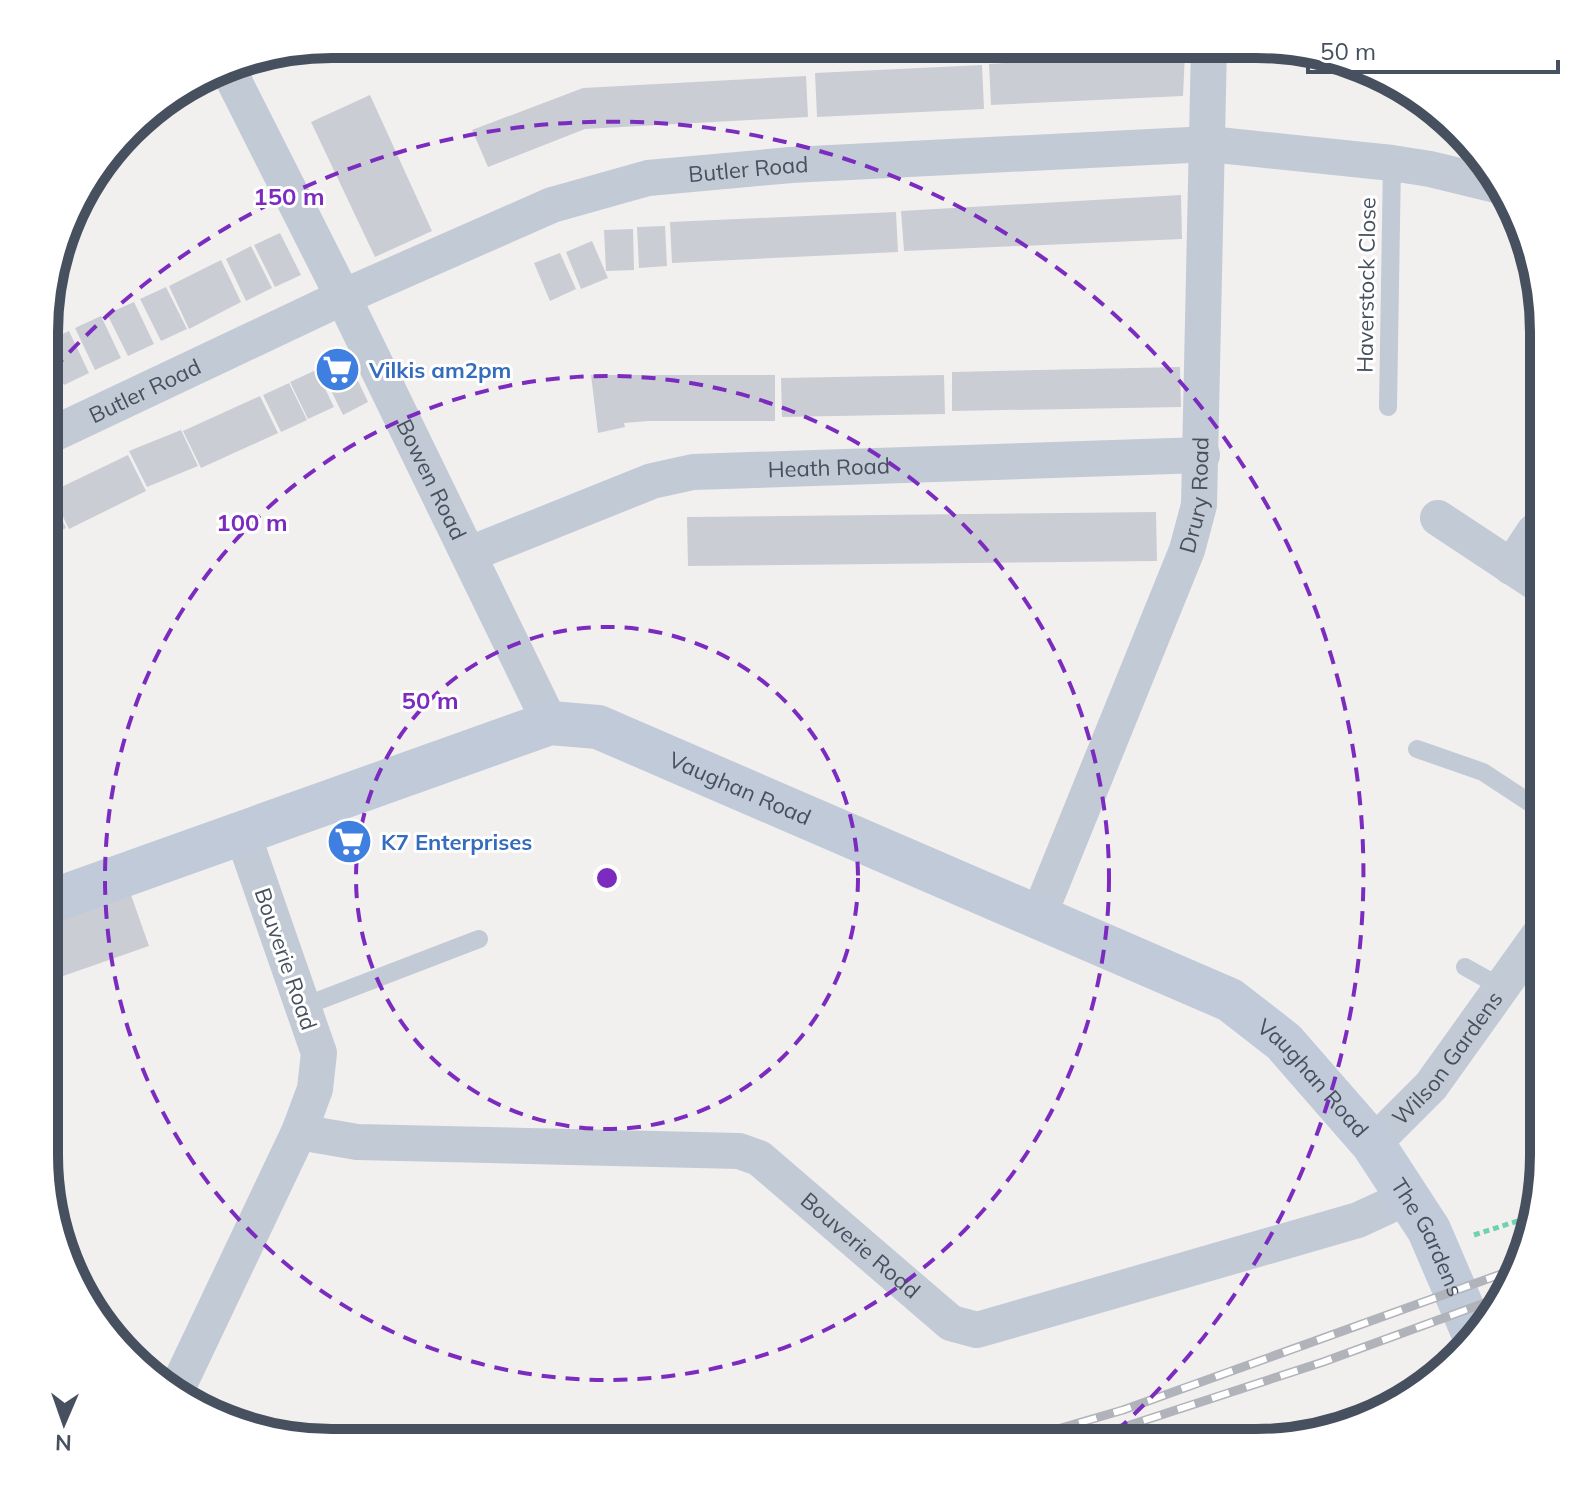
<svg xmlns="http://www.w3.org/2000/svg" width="1588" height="1487" viewBox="0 0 1588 1487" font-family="Mulish,sans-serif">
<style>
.building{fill:#cbcdd5}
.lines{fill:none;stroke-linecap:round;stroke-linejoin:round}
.path{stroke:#70d2ad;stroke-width:5;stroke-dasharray:6 4;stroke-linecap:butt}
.lane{stroke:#c2cad5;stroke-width:18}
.street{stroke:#c2cad5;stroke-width:36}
.secondary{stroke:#c1cad9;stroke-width:44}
.rail-casing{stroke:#b1b3ba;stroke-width:9}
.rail{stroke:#fff;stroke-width:6;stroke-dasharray:18;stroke-linecap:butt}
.ring{fill:none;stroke:#7b2cbf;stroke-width:4;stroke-dasharray:14 10}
.labels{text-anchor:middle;stroke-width:6;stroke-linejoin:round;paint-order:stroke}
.street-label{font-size:22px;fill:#46505e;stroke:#fff}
.shop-label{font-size:22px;font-weight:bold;fill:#366cbe;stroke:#fff;text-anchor:start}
.rim{fill:none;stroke:#46505e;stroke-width:10}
.centre{fill:#7b2cbf;stroke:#fff;stroke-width:4}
.ring-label{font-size:24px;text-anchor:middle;font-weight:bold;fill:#7b2cbf;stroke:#fff;stroke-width:6;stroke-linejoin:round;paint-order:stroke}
</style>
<rect width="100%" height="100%" fill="#f2efef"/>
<path class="building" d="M 1185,53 L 1183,96 L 991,105 L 989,64 Z
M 982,65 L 984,109 L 817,117 L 815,73 Z
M 806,76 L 808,117 L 585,129 L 488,167 L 472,130 L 583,88 Z
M 1409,93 L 1433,112 L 1406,105 Z
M 370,95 L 432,231 L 375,257 L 311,122 Z
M 1181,195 L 1182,239 L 904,251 L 901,211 Z
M 896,212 L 898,252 L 672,263 L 670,222 Z
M 665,226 L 667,266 L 639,268 L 637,227 Z
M 633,229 L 634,270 L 606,271 L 604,230 Z
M 280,233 L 301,275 L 275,287 L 254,245 Z
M 592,241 L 608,278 L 581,289 L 566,252 Z
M 251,246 L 272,288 L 246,301 L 226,259 Z
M 560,253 L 576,289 L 550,301 L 534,263 Z
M 221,260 L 241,302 L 189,329 L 169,286 Z
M 166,287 L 187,329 L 161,341 L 140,299 Z
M 134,302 L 154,344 L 128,356 L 107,314 Z
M 101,316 L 121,358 L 95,370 L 75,328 Z
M 69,331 L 89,373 L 64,385 L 49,356 L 49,340 Z
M 351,366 L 368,402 L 343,415 L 325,378 Z
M 1180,367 L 1181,407 L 952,411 L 952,372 Z
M 316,370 L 334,407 L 308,419 L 290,382 Z
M 591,375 L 775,375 L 775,421 L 649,421 L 624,423 L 625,427 L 598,433 Z
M 944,375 L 945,414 L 782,417 L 781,378 Z
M 289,383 L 307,420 L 281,432 L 263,395 Z
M 260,396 L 278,433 L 201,468 L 183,431 Z
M 181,430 L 198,466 L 147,487 L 129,451 Z
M 128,455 L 146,491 L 69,529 L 51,492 Z
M 48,491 L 66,528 L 48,537 Z
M 1156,512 L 1157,561 L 688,566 L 687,517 Z
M 131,895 L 149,946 L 46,982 L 46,925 Z"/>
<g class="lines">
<path class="path" d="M 1474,1235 L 1530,1217"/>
<path class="lane" d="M 1388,407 L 1392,163
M 1417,749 L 1483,772 L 1544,812
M 1465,967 L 1501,987
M 302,1007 L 479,939"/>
<g class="street">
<path id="s1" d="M 232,64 L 233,79 L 343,297 L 550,723"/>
<path id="s2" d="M 49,436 L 343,297 L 552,205 L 648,178 L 791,165 L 1209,144 L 1392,163 L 1430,169 L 1500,186"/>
<path d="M 1438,518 L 1544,588"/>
<path id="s3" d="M 470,554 L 652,481 L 693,472 L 1202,455"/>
<path d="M 1511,567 L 1534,532"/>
<path id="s4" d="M 1039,915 L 1187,550 L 1199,505 L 1209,45"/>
<path id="s5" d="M 299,1132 L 357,1142 L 739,1151 L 759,1158 L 951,1323 L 977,1330 L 1358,1220 L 1408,1197"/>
<path id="s6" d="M 1373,1144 L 1431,1086 L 1544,928"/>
<path d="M 176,1391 L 299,1132 L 315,1089 L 319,1053 L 242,832"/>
</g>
<path class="secondary" id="s7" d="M 46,903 L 550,723 L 598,727 L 1230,1000 L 1284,1042 L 1373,1144 L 1429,1230 L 1474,1335"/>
<defs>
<path id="rail" d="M 1010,1443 L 1123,1410 L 1518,1268
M 1075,1443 L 1323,1362 L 1504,1296"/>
</defs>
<use href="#rail" class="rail-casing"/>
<use href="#rail" class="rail"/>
</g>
<g class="ring">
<circle cx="607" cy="878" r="251"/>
<circle cx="607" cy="878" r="502"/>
<path d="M53 370A752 752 0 1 1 1105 1441"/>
</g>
<defs>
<symbol id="supermarket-disc" viewBox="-11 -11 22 22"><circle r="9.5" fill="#3f7fe0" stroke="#fff"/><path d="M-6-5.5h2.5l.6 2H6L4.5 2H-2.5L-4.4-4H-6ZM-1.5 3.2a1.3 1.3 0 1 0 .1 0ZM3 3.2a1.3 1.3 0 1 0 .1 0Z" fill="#fff"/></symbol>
</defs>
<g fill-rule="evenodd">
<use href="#supermarket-disc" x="312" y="344" width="51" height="51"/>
<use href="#supermarket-disc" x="324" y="816" width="51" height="51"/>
</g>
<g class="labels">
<g class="street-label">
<text dy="8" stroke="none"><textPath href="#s2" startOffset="754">Butler Road</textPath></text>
<text transform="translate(1366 285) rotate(-89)" y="8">Haverstock Close</text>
<text dy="8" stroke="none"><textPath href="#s2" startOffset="106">Butler Road</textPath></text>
<text dy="8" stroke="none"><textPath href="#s3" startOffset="374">Heath Road</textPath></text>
<text dy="8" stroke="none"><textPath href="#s1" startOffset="462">Bowen Road</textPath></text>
<text dy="8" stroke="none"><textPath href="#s4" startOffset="450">Drury Road</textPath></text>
<text dy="8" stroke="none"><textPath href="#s7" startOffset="738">Vaughan Road</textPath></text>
<text transform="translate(286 959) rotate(71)" y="8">Bouverie Road</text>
<text dy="8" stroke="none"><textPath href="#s6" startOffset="114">Wilson Gardens</textPath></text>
<text dy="8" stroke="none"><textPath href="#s7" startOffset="1386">Vaughan Road</textPath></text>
<text dy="8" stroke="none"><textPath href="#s7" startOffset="1584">The Gardens</textPath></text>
<text dy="8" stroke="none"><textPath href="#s5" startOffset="596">Bouverie Road</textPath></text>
</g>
<g class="shop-label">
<text x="369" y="378">Vilkis am2pm</text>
<text x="381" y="850">K7 Enterprises</text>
</g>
</g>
<path d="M0 0H1588V1487H0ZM332 58H1256A274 274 0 0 1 1530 332V1155A274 274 0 0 1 1256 1429H332A274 274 0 0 1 58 1155V332A274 274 0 0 1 332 58Z" fill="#fff" fill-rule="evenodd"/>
<path class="rim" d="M332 58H1256A274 274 0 0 1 1530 332V1155A274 274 0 0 1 1256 1429H332A274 274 0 0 1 58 1155V332A274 274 0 0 1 332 58Z"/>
<circle cx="607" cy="878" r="12" class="centre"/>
<g class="ring-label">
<text x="289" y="205">150 m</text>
<text x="252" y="531">100 m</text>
<text x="430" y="709">50 m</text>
</g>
<g transform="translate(64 1423) rotate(182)" stroke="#ffffff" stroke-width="6" paint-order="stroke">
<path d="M0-6L14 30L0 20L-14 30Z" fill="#46505e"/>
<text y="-12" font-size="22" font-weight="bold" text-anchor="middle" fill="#46505e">N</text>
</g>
<path d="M1308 60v12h250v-12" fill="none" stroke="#46505e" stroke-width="4"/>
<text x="1320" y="60" font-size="24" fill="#46505e" stroke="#ffffff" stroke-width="6" paint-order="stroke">50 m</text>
</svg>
